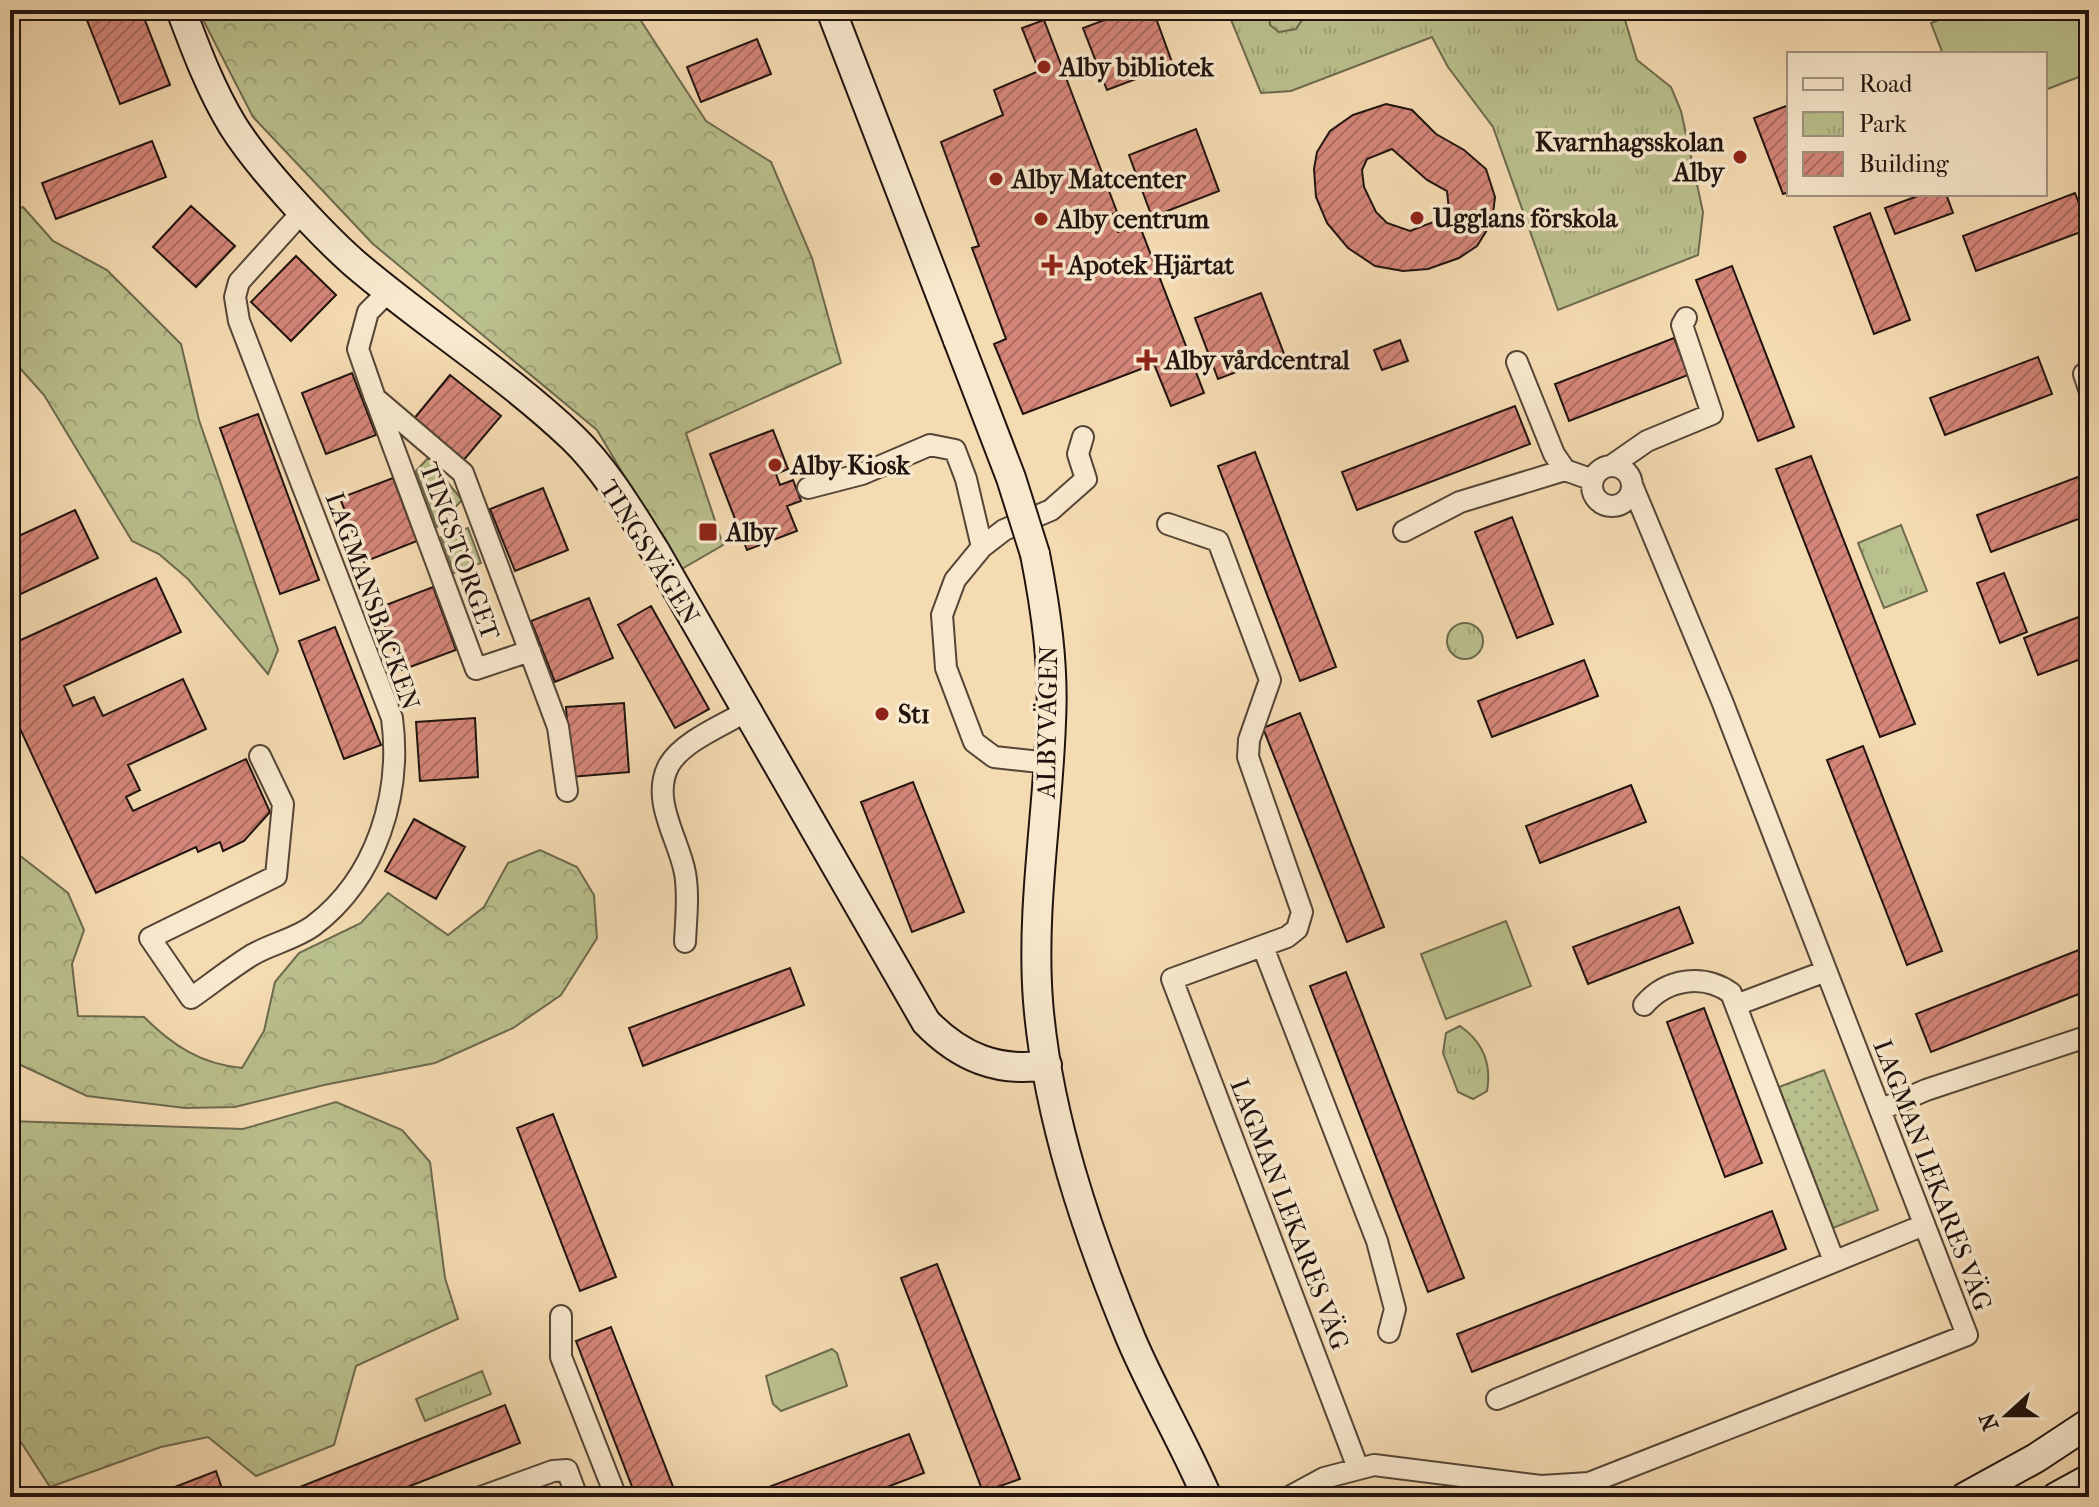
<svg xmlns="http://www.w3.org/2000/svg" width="2099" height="1507" viewBox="0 0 2099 1507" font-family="'IM FELL French Canon',serif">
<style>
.grass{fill:#bac08d;stroke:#6d6a4e;stroke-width:2}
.forest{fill:url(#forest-crowns);stroke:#6d6a4e;stroke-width:2}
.park{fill:url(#park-tufts);stroke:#6d6a4e;stroke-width:2}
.garden{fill:url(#garden-dots);stroke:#6d6a4e;stroke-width:2}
.building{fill:url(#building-hatch);stroke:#20130e;stroke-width:2;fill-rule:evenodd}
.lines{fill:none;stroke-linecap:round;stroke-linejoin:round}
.street-casing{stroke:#554537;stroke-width:24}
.secondary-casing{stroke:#20130e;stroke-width:32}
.street{stroke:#f8e8cd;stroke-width:20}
.secondary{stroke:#f8e8cd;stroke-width:28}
.secondary-bridge-casing{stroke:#20130e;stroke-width:32;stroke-linecap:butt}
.secondary-bridge{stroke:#f8e8cd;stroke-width:28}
.poi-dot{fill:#8f2418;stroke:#f8e8cd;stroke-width:3}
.labels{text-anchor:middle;stroke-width:7;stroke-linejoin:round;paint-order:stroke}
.poi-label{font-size:26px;font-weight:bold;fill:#20130e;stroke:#f8e8cd;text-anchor:start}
.street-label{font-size:26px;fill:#20130e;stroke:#f8e8cd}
</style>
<defs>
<pattern id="forest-crowns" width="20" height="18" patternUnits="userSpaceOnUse" patternTransform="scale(2)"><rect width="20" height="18" fill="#bac08d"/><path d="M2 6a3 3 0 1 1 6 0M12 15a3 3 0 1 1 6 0" fill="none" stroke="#a0a478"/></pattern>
<pattern id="park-tufts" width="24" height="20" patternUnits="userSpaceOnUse" patternTransform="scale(2)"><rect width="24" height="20" fill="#bac08d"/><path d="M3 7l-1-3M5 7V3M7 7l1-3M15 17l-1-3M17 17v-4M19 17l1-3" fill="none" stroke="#a0a478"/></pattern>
<pattern id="garden-dots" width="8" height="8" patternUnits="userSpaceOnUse" patternTransform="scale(2)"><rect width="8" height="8" fill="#bac08d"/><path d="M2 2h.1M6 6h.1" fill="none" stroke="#a0a478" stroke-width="1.8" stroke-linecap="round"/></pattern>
<pattern id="building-hatch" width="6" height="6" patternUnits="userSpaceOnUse" patternTransform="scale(2)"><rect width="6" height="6" fill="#d58679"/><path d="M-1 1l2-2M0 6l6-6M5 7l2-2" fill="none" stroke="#ac6c62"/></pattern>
</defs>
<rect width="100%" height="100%" fill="#f5dbb2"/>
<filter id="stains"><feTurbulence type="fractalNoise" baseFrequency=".0025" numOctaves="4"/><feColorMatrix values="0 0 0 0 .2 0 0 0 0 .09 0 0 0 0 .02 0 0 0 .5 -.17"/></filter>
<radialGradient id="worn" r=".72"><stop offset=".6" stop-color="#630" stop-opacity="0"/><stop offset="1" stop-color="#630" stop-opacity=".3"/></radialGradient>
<path class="grass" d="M 1963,10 L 2089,10 L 2089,73 L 2045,90 L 2045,54 L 1943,54 L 1931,23 Z
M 1506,921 L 1531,986 L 1446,1019 L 1421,954 Z
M 832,1349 L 837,1353 L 847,1386 L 781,1411 L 773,1404 L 766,1376 Z"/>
<path class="forest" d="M 198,10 L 634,10 L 706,121 L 771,162 L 812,258 L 841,363 L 686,433 L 723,545 L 680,570 L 597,430 L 373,244 L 253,117 Z
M 23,207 L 53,241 L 107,270 L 181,344 L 199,420 L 278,650 L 268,674 L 188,579 L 159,554 L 132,541 L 44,395 L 10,357 L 10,212 Z
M 10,848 L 68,893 L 84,930 L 72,964 L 78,1016 L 144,1017 C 173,1046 201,1064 242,1068 L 264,1031 L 275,982 L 299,953 L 361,923 L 388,893 L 448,935 L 484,907 L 508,863 L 540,850 L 577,867 L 594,895 L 597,938 L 561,995 L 513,1028 L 435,1063 L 324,1085 L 235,1107 L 185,1108 L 87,1096 L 10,1060 Z
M 336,1102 L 402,1130 L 430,1162 L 445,1278 L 458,1319 L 356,1366 L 334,1445 L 256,1476 L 208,1437 L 161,1447 L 50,1487 L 10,1425 L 10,1121 L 243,1129 Z"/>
<path class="park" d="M 1227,10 L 1622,10 L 1637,60 L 1671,87 L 1681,111 L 1703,212 L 1698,255 L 1558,310 L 1493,127 L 1448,67 L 1432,37 L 1291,91 L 1261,93 Z
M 428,458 L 462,500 L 437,527 L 416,471 Z
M 1901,525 L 1927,591 L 1884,608 L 1858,543 Z
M 468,528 L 481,563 L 454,573 L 441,537 Z
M1447 641a18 18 0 1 1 36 0a18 18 0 1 1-36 0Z
M 1460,1026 C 1483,1042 1492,1063 1487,1091 L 1473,1099 L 1458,1092 L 1443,1053 L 1446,1033 Z
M 482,1371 L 491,1394 L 425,1421 L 416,1399 Z"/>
<path class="garden" d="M 1269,10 L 1301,10 L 1302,20 L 1296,29 L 1279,32 L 1270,25 Z
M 1824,1070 L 1878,1210 L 1833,1228 L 1779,1087 Z"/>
<path class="building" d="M 83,10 L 141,10 L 170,85 L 120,104 Z
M 1131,10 L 1153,10 L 1173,65 L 1107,90 L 1083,28 Z
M 1044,20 L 1117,212 L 1111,215 L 1118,232 L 1139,224 L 1204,393 L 1171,406 L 1154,364 L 1023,414 L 994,344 L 1006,339 L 972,248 L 979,246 L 941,142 L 1003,115 L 994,90 L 1039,71 L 1022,28 Z
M 757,39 L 771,74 L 701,102 L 687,67 Z
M 1386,104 L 1412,110 L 1436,134 L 1464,150 L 1486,169 L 1495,197 L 1492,222 L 1477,246 L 1459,258 L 1428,269 L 1403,271 L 1375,266 L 1348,248 L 1327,223 L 1316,197 L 1314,169 L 1317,152 L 1330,131 L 1353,115 ZM 1392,149 L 1427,180 L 1447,191 L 1449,210 L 1439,220 L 1410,231 L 1387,223 L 1376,212 L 1364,187 L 1362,170 L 1367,159 Z
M 1789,105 L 1789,192 L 1783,194 L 1754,118 Z
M 1196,129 L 1219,191 L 1152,217 L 1129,155 Z
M 152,141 L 166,177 L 56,219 L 42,183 Z
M 2075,193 L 2089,229 L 1976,271 L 1963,236 Z
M 1923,194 L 1946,194 L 1953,213 L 1895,234 L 1885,208 Z
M 191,206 L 235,246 L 196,287 L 153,247 Z
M 1870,213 L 1910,320 L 1874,334 L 1834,227 Z
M 296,256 L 336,295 L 291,341 L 251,302 Z
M 1732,266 L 1794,427 L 1758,441 L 1696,280 Z
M 1261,293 L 1284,354 L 1218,379 L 1195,318 Z
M 1674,338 L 1688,375 L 1569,421 L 1555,384 Z
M 1400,340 L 1408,361 L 1382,370 L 1374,350 Z
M 2038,357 L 2052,394 L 1945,435 L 1930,398 Z
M 352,373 L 376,435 L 326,454 L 302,393 Z
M 450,375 L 501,416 L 462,462 L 413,420 Z
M 1515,406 L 1530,444 L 1357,510 L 1342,472 Z
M 258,414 L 319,580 L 280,594 L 220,428 Z
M 773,430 L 788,469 L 776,474 L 780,485 L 793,480 L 801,501 L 787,506 L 797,531 L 747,550 L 710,454 Z
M 1255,452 L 1336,667 L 1300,681 L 1218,466 Z
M 1811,456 L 1915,724 L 1880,737 L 1776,469 Z
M 2083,475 L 2089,492 L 2089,515 L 1991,552 L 1977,515 Z
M 393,478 L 417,541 L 364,562 L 340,498 Z
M 543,488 L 568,550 L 515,571 L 490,509 Z
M 75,510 L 98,558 L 10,599 L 10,540 Z
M 1512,517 L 1553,624 L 1517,638 L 1475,532 Z
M 2004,573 L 2027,632 L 2000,643 L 1977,583 Z
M 156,578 L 181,632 L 64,686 L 73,706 L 94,697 L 103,716 L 183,679 L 206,729 L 128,765 L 140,790 L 126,797 L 133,811 L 246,759 L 270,812 L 244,841 L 223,851 L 220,842 L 198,852 L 196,847 L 96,893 L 10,707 L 10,645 Z
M 433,587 L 456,650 L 402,670 L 378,608 Z
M 589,598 L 613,658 L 555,682 L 531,621 Z
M 651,606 L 709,709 L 675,728 L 618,625 Z
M 2089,613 L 2089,656 L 2038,675 L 2024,638 Z
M 335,627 L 381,745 L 344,759 L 299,641 Z
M 1584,660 L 1598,696 L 1492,737 L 1478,701 Z
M 624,703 L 629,772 L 571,777 L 566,707 Z
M 1300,713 L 1384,927 L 1347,942 L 1263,728 Z
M 475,718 L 478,777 L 420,781 L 416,722 Z
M 1863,746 L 1942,951 L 1907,965 L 1827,760 Z
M 913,782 L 964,912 L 912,932 L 861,802 Z
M 1631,785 L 1646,822 L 1540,863 L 1526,826 Z
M 414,819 L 465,847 L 436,899 L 385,871 Z
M 1679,907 L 1693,943 L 1588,984 L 1573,947 Z
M 2089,946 L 2089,990 L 1931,1052 L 1916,1014 Z
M 790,968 L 804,1005 L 643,1066 L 629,1028 Z
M 1346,972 L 1464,1278 L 1428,1292 L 1310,986 Z
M 1704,1008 L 1762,1163 L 1725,1177 L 1667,1022 Z
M 553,1114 L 616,1277 L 580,1291 L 517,1128 Z
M 1772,1211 L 1786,1249 L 1472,1372 L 1457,1334 Z
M 937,1264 L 1020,1479 L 983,1492 L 901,1278 Z
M 611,1327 L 677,1497 L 636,1497 L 576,1341 Z
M 505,1405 L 520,1443 L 382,1497 L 275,1497 Z
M 909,1434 L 924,1473 L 861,1497 L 742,1497 Z
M 216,1471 L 225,1497 L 149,1497 Z"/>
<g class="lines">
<defs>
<path id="street" d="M 389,291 L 368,312 L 358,349 L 375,398 L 463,473 L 558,727 L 567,791
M 1517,362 L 1554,454 L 1565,470
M 2089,372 L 2084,374 L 2089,389
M 376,400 L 476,669 L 530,651
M 1611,466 L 1647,441 L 1712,414 L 1682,325 L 1686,318
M1592 486a20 20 0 1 1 40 0a20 20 0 1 1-40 0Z
M 808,488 L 862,474 L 930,445 L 955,450 L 966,479 L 982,547
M 1168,524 L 1218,541 L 1270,680 L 1249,740 L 1248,757 L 1302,912 L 1297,929 L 1287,937 L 1172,979 L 1358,1468
M 1404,531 L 1460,502 L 1565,470 L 1593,480
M 260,756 L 283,804 L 276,876 L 150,938 L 191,998 C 211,984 231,968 252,955 C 271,944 295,939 313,926 C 377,878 402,794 392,718 L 239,321 L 235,297 L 239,282 L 303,211
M 1049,763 L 994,757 L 974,742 L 946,668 L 942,615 L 955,580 L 982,547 L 1004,530 L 1051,510 L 1086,479 L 1078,454 L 1083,437
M 685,942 C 686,919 689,895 685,873 C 679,839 650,800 669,765 C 683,741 722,726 745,712
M 1263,947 L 1377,1241 L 1395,1309 L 1389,1332
M 1644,1005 C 1666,979 1703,973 1731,993 L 1834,1261
M 1736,1005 L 1826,971
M 1880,1110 L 1926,1090 L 2089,1036
M 561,1316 L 561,1357 L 616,1497
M 1497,1399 L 1924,1225
M 481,1497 L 553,1471 L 567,1470 L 577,1497
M 1289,1497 L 1324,1478 L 1374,1465 L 1541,1486 L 1589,1483 L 1967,1335 L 1722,701 L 1632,485"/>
<path id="secondary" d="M 181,10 C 196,50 211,90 233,126 C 258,166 319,232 354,263 C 425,324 505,373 573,438 C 606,470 631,513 655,551 L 926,1022 C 960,1057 998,1073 1047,1065
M 831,10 L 958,340
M 1035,554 C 1046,610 1054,665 1051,722 C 1048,815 1031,908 1038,1001 C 1047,1115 1087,1233 1131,1339 C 1154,1393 1184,1443 1207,1497
M 1965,1497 L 2036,1458 L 2089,1423
M 2056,1497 L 2089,1479"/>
</defs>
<use href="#street" class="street-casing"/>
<use href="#secondary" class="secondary-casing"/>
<use href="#street" class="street"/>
<use href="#secondary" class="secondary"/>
<defs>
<path id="secondary-bridge" d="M 958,340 L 1011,478 L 1035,554"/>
</defs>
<use href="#secondary-bridge" class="secondary-bridge-casing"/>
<use href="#secondary-bridge" class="secondary-bridge"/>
</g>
<g class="poi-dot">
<circle cx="1044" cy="67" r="8"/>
<circle cx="1740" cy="157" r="8"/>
<circle cx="996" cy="179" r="8"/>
<circle cx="1417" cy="218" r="8"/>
<circle cx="1041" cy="219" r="8"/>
<path d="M1048 253h8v8h8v8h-8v8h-8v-8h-8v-8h8z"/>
<path d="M1143 348h8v8h8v8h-8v8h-8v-8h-8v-8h8z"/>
<circle cx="775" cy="465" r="8"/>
<rect x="698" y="522" width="20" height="20" rx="4"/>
<circle cx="882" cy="714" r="8"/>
</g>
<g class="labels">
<g class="poi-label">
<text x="1060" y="76">Alby bibliotek</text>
<text x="1724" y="151" text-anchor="end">Kvarnhagsskolan<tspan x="1724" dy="30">Alby</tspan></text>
<text x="1012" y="188">Alby Matcenter</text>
<text x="1433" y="227">Ugglans förskola</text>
<text x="1057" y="228">Alby centrum</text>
<text x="1068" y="274">Apotek Hjärtat</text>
<text x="1165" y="369">Alby vårdcentral</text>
<text x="791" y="474">Alby Kiosk</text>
<text x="726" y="541">Alby</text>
<text x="898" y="723">St1</text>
</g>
<g class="street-label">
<text transform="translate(460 551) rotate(70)" y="9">TINGSTORGET</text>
<text transform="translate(650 552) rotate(58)" y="9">TINGSVÄGEN</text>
<text transform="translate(373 601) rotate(70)" y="9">LAGMANSBACKEN</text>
<text transform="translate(1047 722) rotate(-89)" y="9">ALBYVÄGEN</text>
<text transform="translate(1933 1175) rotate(69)" y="9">LAGMAN LEKARES VÄG</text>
<text transform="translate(1290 1214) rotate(69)" y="9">LAGMAN LEKARES VÄG</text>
</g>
</g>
<rect width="2099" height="1507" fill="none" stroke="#f5dbb2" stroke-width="40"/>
<rect x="12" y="12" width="2075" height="1483" fill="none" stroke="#20130e" stroke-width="4"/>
<rect x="20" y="20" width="2059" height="1467" fill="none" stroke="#20130e" stroke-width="2"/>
<rect x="1787" y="52" width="260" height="144" fill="#f8e8cd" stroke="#a29381" stroke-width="2"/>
<rect x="1803" y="78" width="40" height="12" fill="#f8e8cd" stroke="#a29381" stroke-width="2"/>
<text x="1859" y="92" font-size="24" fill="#20130e">Road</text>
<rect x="1803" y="112" width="40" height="24" fill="url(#park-tufts)" stroke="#a29381" stroke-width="2"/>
<text x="1859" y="132" font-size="24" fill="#20130e">Park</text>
<rect x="1803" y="152" width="40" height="24" fill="url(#building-hatch)" stroke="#a29381" stroke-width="2"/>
<text x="1859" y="172" font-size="24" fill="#20130e">Building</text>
<g transform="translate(2007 1415) rotate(249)" stroke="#f8e8cd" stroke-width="6" paint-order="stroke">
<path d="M0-6L14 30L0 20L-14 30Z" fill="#20130e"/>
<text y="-12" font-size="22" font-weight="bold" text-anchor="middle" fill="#20130e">N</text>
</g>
<rect width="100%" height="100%" filter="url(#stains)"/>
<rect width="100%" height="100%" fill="url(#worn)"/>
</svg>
